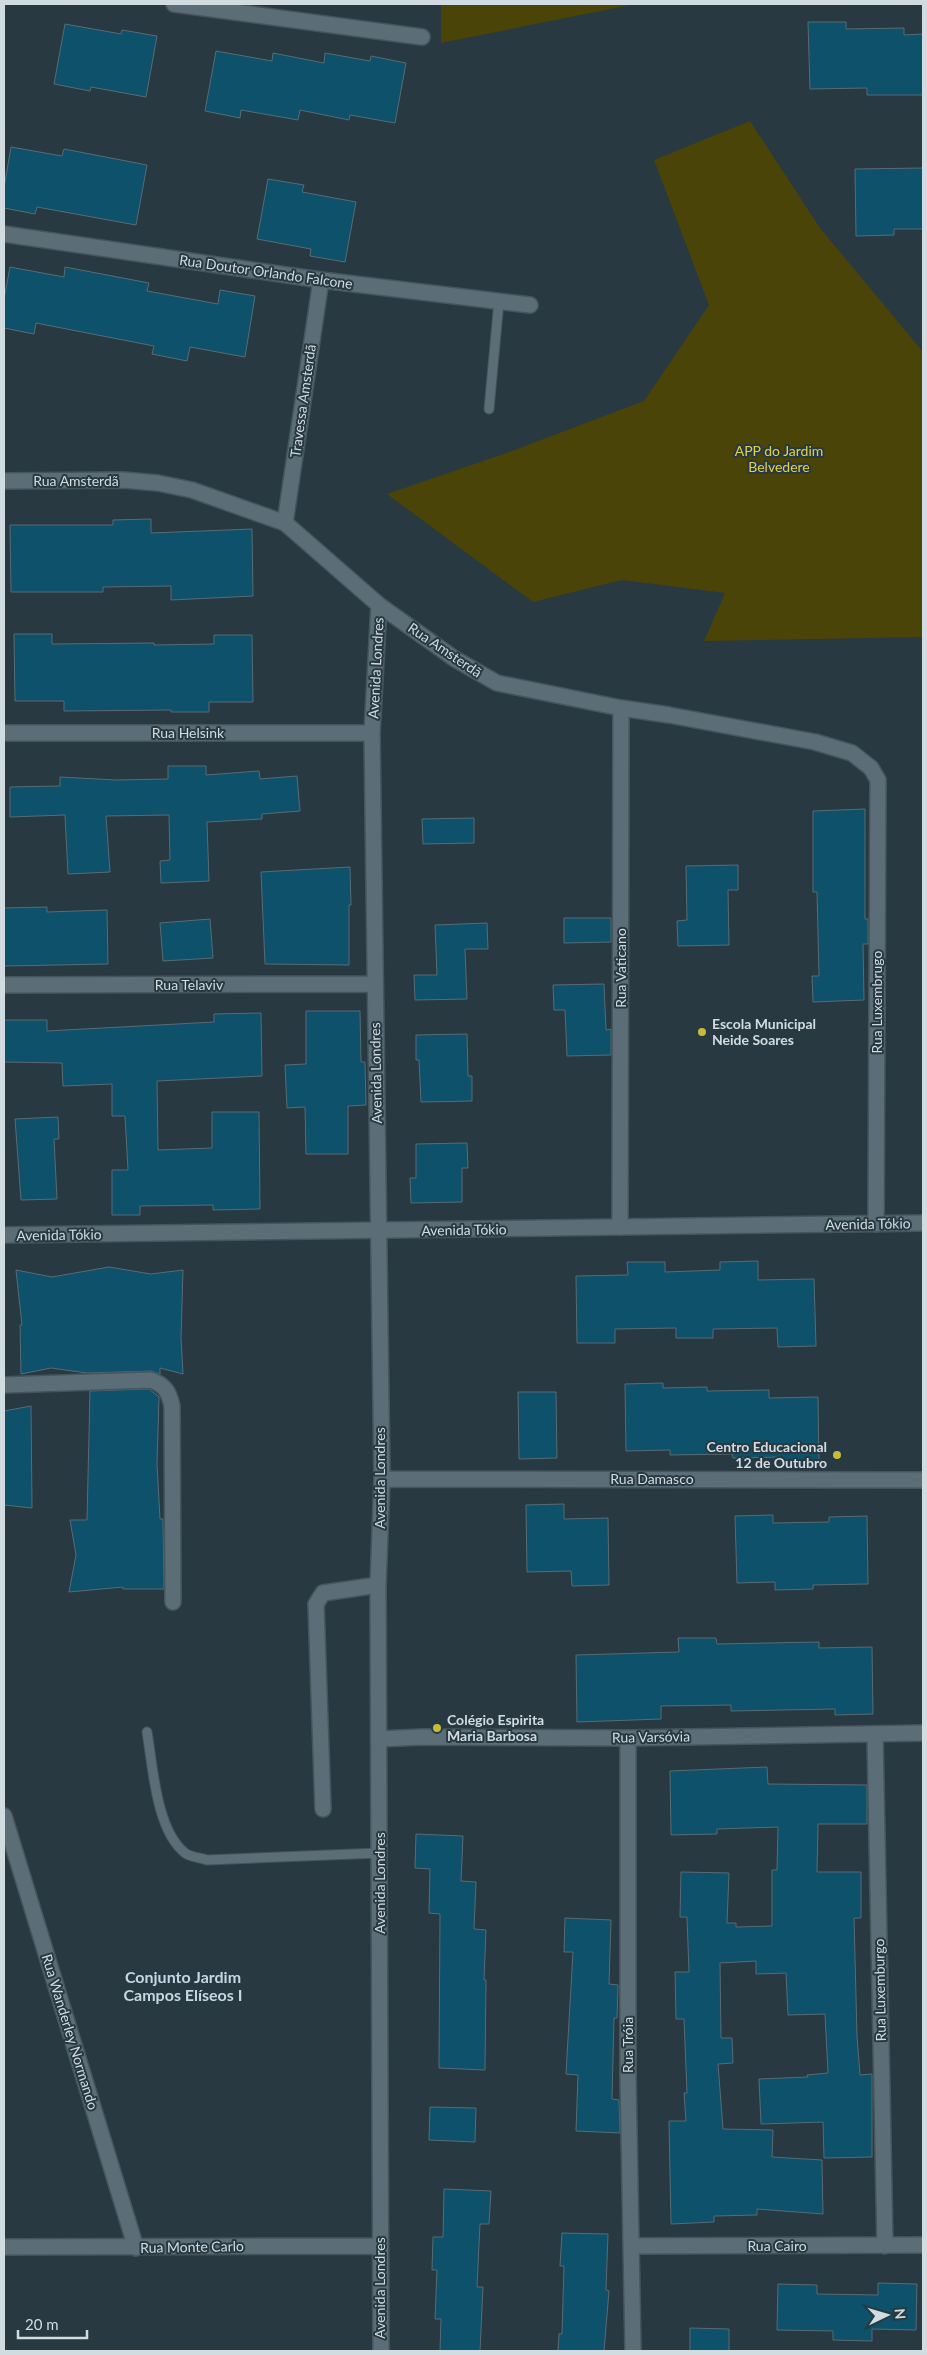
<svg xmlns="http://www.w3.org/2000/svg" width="927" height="2355" viewBox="0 0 927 2355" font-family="Lato,sans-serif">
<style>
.green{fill:#4a4408}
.building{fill:#0d516b;stroke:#586b75}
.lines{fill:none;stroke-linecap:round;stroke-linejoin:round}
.service-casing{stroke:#46555c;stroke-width:11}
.minor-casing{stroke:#46555c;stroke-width:18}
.tertiary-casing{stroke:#46555c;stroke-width:18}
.service{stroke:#5b6e78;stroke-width:9}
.minor{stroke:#5b6e78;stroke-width:15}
.tertiary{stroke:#5b6e78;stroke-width:15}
.poi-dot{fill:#c8bb3b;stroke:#283942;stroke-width:2}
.labels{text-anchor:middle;stroke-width:4;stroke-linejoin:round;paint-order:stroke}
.street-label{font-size:14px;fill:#d1dce1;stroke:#283942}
.park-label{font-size:14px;fill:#e1d244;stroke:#283942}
.poi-label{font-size:14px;font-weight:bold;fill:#d1dce1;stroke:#283942;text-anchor:start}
.quarter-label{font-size:16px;font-weight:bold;fill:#c3d8e3;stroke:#283942}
</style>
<rect width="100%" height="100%" fill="#283942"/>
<path class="green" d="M 441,4 L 636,4 L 441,43 Z
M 750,121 L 820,228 L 923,352 L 923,637 L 704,641 L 725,593 L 622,580 L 533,602 L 387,494 L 512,451 L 644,401 L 709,305 L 654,160 Z"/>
<path class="building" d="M 808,22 L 846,22 L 846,29 L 904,28 L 904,35 L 923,34 L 923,95 L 867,95 L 867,88 L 810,89 Z
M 65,24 L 121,34 L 122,30 L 157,36 L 146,97 L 91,87 L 90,91 L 54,84 Z
M 216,51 L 272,61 L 273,53 L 324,63 L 325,53 L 370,61 L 371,56 L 406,63 L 395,123 L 350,115 L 349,120 L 300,110 L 298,120 L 241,110 L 240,118 L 205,111 Z
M 11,147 L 62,156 L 64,149 L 147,165 L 136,225 L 37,207 L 35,214 L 4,208 L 4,188 Z
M 923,168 L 923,229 L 894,229 L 894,235 L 856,236 L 855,169 Z
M 268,179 L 304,185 L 302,192 L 356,202 L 345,262 L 310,256 L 311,249 L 257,239 Z
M 10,267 L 64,277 L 65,267 L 149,283 L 147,291 L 218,304 L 220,290 L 255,296 L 245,357 L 190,347 L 187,361 L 152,354 L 154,346 L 36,323 L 34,334 L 4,328 L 4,299 Z
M 151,519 L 151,533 L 252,529 L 253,596 L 171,600 L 171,586 L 103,587 L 103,592 L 11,592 L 10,525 L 113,525 L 113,520 Z
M 14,634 L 52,634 L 52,644 L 154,643 L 154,645 L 214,644 L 214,635 L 252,635 L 253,702 L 209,702 L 209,712 L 171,712 L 171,710 L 64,711 L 64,701 L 15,701 Z
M 168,766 L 206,766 L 206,775 L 259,771 L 260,779 L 297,776 L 300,811 L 262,814 L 262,819 L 207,822 L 209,881 L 161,883 L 160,861 L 170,860 L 169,815 L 106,816 L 110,872 L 68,874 L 65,815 L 10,817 L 10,787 L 60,786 L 60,777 L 116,780 L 168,779 Z
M 865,809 L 865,919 L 868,919 L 868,944 L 863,944 L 864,1000 L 813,1002 L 812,976 L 819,976 L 817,892 L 813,892 L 813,811 Z
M 474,818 L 474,843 L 423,844 L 422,819 Z
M 738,865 L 738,890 L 728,890 L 729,945 L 678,946 L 677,921 L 687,920 L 686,866 Z
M 350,867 L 351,905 L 349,905 L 349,965 L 265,964 L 261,872 Z
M 47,907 L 47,912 L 107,910 L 108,964 L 4,966 L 4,908 Z
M 564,918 L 611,918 L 611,942 L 564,943 Z
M 210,919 L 213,958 L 163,961 L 160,923 Z
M 487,923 L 488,949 L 465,949 L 467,999 L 415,1000 L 414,975 L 437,975 L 435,925 Z
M 604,984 L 606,1030 L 611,1029 L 611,1055 L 567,1056 L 565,1010 L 554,1010 L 553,985 Z
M 306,1011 L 360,1011 L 361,1062 L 365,1062 L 366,1105 L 348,1106 L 348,1154 L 306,1154 L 305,1107 L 287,1108 L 285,1065 L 306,1064 Z
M 261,1013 L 262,1076 L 157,1081 L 158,1150 L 212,1148 L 212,1112 L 259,1112 L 260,1209 L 213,1210 L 213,1205 L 140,1206 L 140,1215 L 112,1215 L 112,1170 L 128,1170 L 125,1116 L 112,1116 L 112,1084 L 63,1086 L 62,1063 L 4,1062 L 4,1020 L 47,1020 L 47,1031 L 214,1022 L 214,1014 Z
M 467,1034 L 468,1076 L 472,1076 L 472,1101 L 421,1102 L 419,1060 L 416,1060 L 416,1035 Z
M 58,1117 L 59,1139 L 54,1139 L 57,1199 L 21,1200 L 15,1119 Z
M 467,1143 L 468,1168 L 462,1168 L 462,1202 L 411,1203 L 410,1178 L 416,1178 L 416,1144 Z
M 758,1261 L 758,1280 L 814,1279 L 816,1346 L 778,1347 L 777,1328 L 713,1329 L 713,1338 L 676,1338 L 676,1328 L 615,1329 L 615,1343 L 577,1343 L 576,1276 L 628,1275 L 627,1262 L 665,1262 L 665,1272 L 720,1270 L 720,1262 Z
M 109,1267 L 151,1274 L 183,1270 L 181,1338 L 183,1374 L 160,1368 L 160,1374 L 151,1371 L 87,1373 L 51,1368 L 21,1374 L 20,1325 L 22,1325 L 16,1270 L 52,1277 Z
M 663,1383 L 663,1388 L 707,1387 L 707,1391 L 769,1390 L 769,1398 L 818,1397 L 819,1464 L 781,1464 L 781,1457 L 733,1458 L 732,1454 L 670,1455 L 670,1450 L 626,1451 L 625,1384 Z
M 149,1389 L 159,1397 L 157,1464 L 160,1519 L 163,1519 L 164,1589 L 123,1589 L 123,1587 L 69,1592 L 76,1555 L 70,1520 L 87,1520 L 90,1391 Z
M 518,1392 L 556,1392 L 557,1458 L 519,1459 Z
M 31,1406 L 32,1508 L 4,1505 L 4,1411 Z
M 564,1504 L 564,1519 L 608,1518 L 609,1585 L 572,1586 L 571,1571 L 527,1572 L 526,1505 Z
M 773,1515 L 773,1523 L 829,1522 L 829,1517 L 867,1516 L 868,1584 L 813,1585 L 813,1589 L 775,1590 L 775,1582 L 737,1583 L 735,1516 Z
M 678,1638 L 716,1638 L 717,1644 L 819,1642 L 819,1648 L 872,1647 L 873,1714 L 835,1715 L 835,1709 L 731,1711 L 731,1705 L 661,1706 L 661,1719 L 577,1722 L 576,1655 L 679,1652 Z
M 767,1767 L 768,1784 L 867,1785 L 867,1824 L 818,1824 L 817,1872 L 861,1872 L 861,1918 L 854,1918 L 857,2036 L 860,2075 L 872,2074 L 872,2157 L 824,2158 L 823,2122 L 761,2124 L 759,2079 L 808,2077 L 807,2075 L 828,2073 L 825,2014 L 788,2015 L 786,1973 L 756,1974 L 756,1961 L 720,1963 L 721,2038 L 732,2038 L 733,2063 L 718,2064 L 723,2129 L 773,2130 L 772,2157 L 822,2160 L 823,2214 L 757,2209 L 757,2215 L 714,2216 L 714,2222 L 671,2224 L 669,2121 L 686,2121 L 684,2093 L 687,2093 L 684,2019 L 676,2019 L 675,1972 L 689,1972 L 687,1917 L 680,1917 L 681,1872 L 729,1873 L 727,1923 L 736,1923 L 736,1927 L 772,1926 L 772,1870 L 777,1870 L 778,1827 L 717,1829 L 717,1834 L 671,1835 L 670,1771 Z
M 416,1834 L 463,1836 L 461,1881 L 476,1882 L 474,1929 L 486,1930 L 484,1980 L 486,1980 L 485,2070 L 439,2068 L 440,1914 L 429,1913 L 430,1869 L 415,1868 Z
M 565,1918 L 611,1920 L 609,1984 L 618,1985 L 617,2018 L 614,2018 L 612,2099 L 619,2100 L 620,2133 L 576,2131 L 578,2075 L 566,2074 L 573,1952 L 564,1952 Z
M 430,2107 L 476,2108 L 475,2142 L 429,2140 Z
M 444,2189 L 491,2191 L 489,2224 L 480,2224 L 477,2287 L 483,2287 L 480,2351 L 440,2351 L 441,2319 L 435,2319 L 437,2270 L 432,2270 L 433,2237 L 443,2237 Z
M 562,2233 L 608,2234 L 606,2290 L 609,2291 L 604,2351 L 558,2351 L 559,2334 L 562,2334 L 564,2266 L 560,2266 Z
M 878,2283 L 917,2284 L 916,2330 L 872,2329 L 872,2341 L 833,2340 L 833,2331 L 777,2330 L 778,2284 L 817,2285 L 817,2294 L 878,2295 Z
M 690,2328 L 729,2329 L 729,2351 L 690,2351 Z"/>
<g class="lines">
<defs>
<path id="service" d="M 489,409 L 499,301
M 147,1732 C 153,1767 156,1830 185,1853 C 190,1857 201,1858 207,1860 L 379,1853"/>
<path id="minor" d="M 174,4 L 422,37
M 4,234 L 321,280 L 530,305
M 4,481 L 123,480 L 158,483 L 192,490 L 285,523 L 379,605 L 455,659 L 497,683 L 621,708 L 669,715 L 815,742 L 852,753 L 871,768 L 878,780 L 876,1224
M 285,523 L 321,280
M 379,605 L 372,733 L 382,1479 L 378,1585 L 381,2351
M 4,733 L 372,733
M 4,985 L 375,984
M 620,1227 L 621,708
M 4,1385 L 151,1380 C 165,1385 169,1392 172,1406 L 173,1602
M 382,1479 L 923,1480
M 875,1735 L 885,2246
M 628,1738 L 628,2077 L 633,2351
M 379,1739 L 422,1737 L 628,1738 L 923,1733
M 323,1809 L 316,1604 L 323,1593 L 378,1585
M 4,1816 L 136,2248
M 632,2246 L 923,2245
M 4,2247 L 380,2246"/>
<path id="tertiary" d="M 4,1235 L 923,1223"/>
</defs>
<use href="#service" class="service-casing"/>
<use href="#minor" class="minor-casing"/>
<use href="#tertiary" class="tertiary-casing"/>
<use href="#service" class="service"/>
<use href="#minor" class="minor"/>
<use href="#tertiary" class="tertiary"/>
</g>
<g class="poi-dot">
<circle cx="702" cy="1032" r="5"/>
<circle cx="837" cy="1455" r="5"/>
<circle cx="437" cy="1728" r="5"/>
</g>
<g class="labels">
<g class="street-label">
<text transform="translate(266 272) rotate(8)" y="5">Rua Doutor Orlando Falcone</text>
<text transform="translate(303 401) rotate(-82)" y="5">Travessa Amsterdã</text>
<text x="76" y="486">Rua Amsterdã</text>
<text transform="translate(445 650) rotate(34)" y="5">Rua Amsterdã</text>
<text transform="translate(376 668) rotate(-87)" y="5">Avenida Londres</text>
<text x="188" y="738">Rua Helsink</text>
<text transform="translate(621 968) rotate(-90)" y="5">Rua Vaticano</text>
<text x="189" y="990">Rua Telaviv</text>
<text transform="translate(877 1002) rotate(-90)" y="5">Rua Luxembrugo</text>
<text transform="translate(376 1073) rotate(-91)" y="5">Avenida Londres</text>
<text transform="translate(868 1224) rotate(-1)" y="5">Avenida Tókio</text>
<text transform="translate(464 1230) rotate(-1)" y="5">Avenida Tókio</text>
<text transform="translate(59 1235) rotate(-1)" y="5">Avenida Tókio</text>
<text transform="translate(380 1478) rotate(-90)" y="5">Avenida Londres</text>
<text x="652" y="1484">Rua Damasco</text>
<text transform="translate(651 1737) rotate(-1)" y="5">Rua Varsóvia</text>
<text transform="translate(380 1883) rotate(-90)" y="5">Avenida Londres</text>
<text transform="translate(880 1990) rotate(-91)" y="5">Rua Luxemburgo</text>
<text transform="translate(70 2032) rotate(73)" y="5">Rua Wanderley Normando</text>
<text transform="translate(628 2045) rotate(-90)" y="5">Rua Tróia</text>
<text x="777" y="2251">Rua Cairo</text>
<text transform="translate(192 2247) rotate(-1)" y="5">Rua Monte Carlo</text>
<text transform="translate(380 2288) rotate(-90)" y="5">Avenida Londres</text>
</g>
<g class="park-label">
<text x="779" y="456">APP do Jardim<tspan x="779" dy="16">Belvedere</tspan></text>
</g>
<g class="poi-label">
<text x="712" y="1029">Escola Municipal<tspan x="712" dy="16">Neide Soares</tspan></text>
<text x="827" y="1452" text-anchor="end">Centro Educacional<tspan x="827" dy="16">12 de Outubro</tspan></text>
<text x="447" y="1725">Colégio Espirita<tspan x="447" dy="16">Maria Barbosa</tspan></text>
</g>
<g class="quarter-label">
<text x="183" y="1983">Conjunto Jardim<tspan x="183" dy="18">Campos Elíseos I</tspan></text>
</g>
</g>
<rect width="927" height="2355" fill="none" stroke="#d1dce1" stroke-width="10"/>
<g transform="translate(887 2315) rotate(85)" stroke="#283942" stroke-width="4" paint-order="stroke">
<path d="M0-4L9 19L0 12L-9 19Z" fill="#d1dce1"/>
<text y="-8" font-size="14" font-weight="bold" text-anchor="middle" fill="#d1dce1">N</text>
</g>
<path d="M18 2330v8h69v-8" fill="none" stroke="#d1dce1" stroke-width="2.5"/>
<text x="25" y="2330" font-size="15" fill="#d1dce1" stroke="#283942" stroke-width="4" paint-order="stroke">20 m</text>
</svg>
